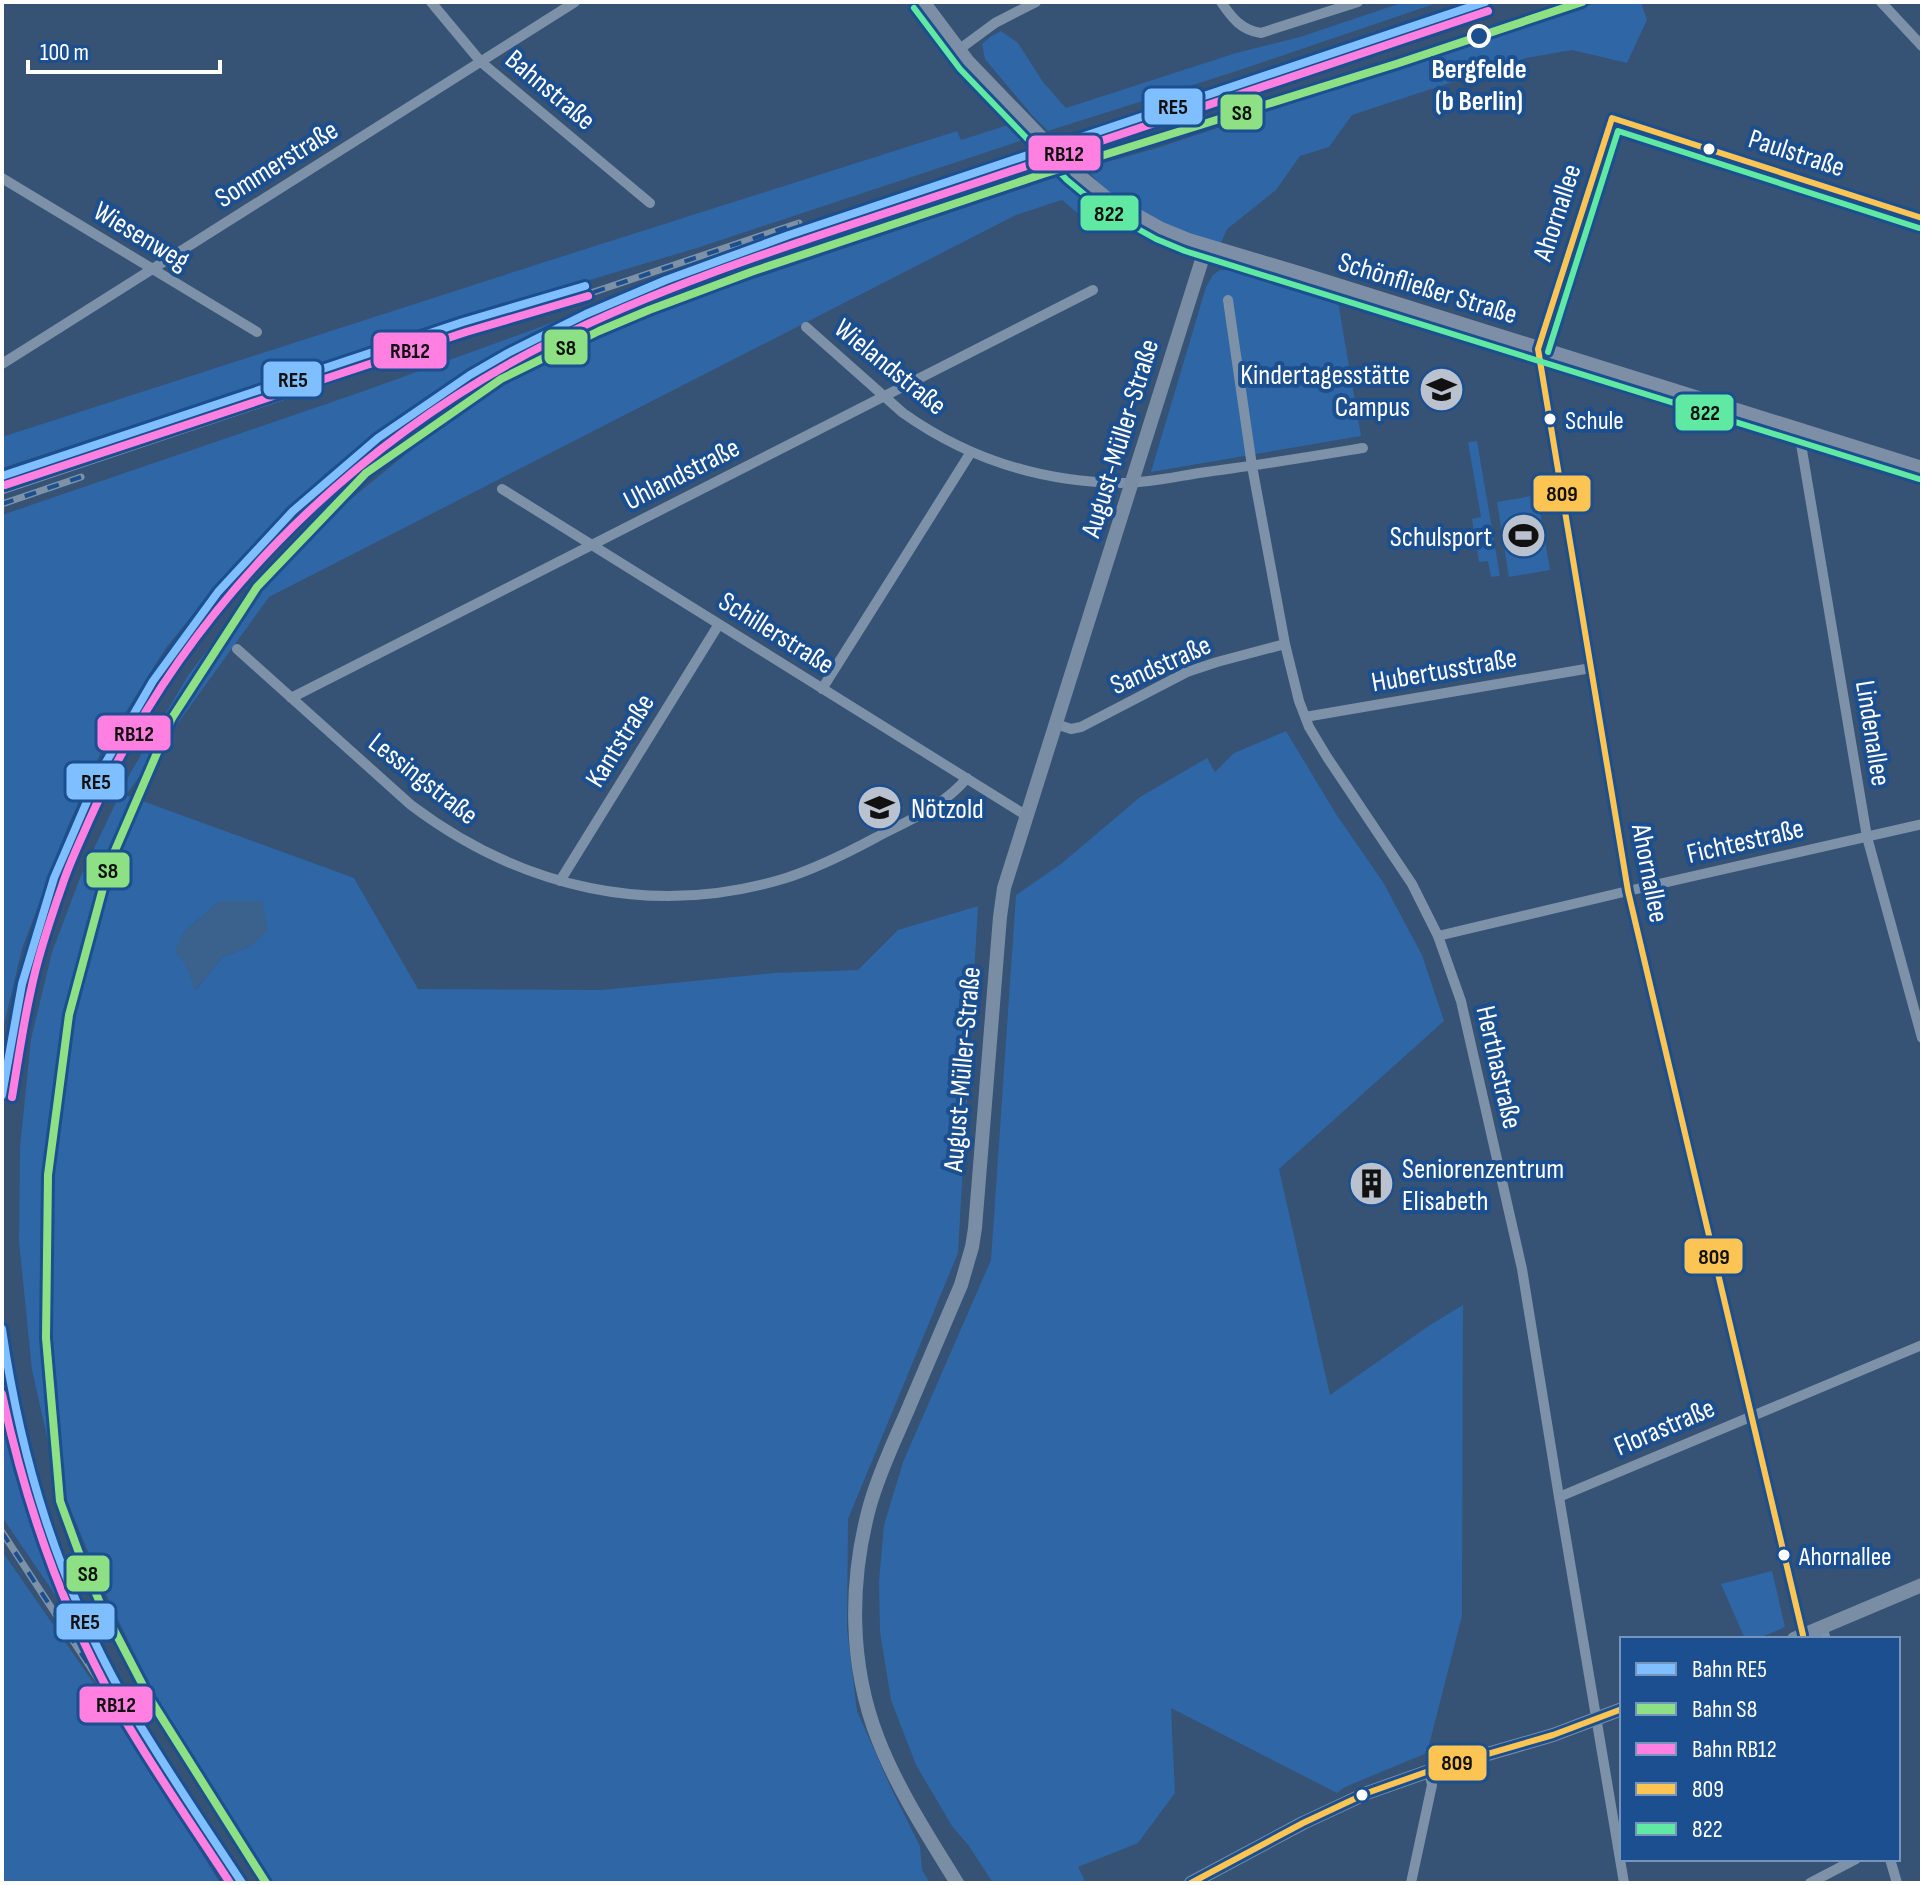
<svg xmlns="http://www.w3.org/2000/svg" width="1924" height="1885" viewBox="0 0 1924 1885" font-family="'Sofia Sans Condensed',sans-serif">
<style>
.green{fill:#2f66a5;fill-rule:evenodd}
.water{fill:#3b618d}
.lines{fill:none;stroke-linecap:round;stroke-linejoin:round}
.street{stroke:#7d92a8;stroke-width:10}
.secondary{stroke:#798da4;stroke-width:14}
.primary{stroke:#7d8ea7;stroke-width:16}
.rail-casing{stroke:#7e92a7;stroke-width:7}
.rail{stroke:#1b4f8f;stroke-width:4;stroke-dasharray:12;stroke-linecap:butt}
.bus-1-casing{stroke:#1b4f8f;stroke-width:12}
.bus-2-casing{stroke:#1b4f8f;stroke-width:12}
.bus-1{stroke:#fcc553;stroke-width:6}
.bus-2{stroke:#60e9a3;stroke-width:6}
.rail-1-casing{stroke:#1b4f8f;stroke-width:14}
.rail-2-casing{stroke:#1b4f8f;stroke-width:14}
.rail-3-casing{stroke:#1b4f8f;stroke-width:14}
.rail-1{stroke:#80bfff;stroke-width:8}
.rail-2{stroke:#8de184;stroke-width:8}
.rail-3{stroke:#ff80e0;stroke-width:8}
.stop-dot{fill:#1b4f8f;stroke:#fff;stroke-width:4}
.bus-dot{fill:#fff;stroke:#1b4f8f;stroke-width:3}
.labels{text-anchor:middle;stroke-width:8;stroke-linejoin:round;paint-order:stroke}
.bus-label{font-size:26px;fill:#fff;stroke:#1b4f8f;text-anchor:start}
.stop-label{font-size:28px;font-weight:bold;fill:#fff;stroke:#1b4f8f}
.street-label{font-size:28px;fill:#fff;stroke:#1b4f8f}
.poi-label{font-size:28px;fill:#fff;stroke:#1b4f8f;text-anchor:end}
.line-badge{stroke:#1b4f8f;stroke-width:3}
.pale-badge-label{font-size:22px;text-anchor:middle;font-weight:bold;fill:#111}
</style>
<rect width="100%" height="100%" fill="#365274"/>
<path class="green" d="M 1404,2 L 1440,2 L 1237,71 L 1048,131 L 1031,114 L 985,59 L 982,44 L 990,37 L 1001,31 L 1018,43 L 1043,82 L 1066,108 L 1236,53 L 1300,37 Z
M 1599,2 L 1641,2 L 1647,20 L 1627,63 L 1572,50 L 1526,58 L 1352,115 L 1329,147 L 1300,156 L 1276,190 L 1227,229 L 1219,248 L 1119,205 L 1085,168 L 1157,148 Z
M 1008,125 L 1023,140 L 700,247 L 563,288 L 145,421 L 2,468 L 2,437 L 551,260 L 957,131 L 961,140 Z
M 1060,176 L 1087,201 L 1103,213 L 1087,221 L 1062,200 L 1016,215 L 269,597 L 126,795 L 354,878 L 418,989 L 602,990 L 774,973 L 858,970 L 898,930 L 978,906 L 958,1253 L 848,1519 L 847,1629 L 857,1711 L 891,1788 L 920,1846 L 922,1870 L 930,1883 L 271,1883 L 162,1712 L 103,1588 L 55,1472 L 32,1370 L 19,1241 L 20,1147 L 31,1039 L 52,952 L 80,878 L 128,777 L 189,674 L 260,582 L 324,521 L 440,426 L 498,388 L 540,364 L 647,318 L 720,290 ZM 220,901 L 262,902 L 251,946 L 222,957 L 196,990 L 186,965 L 183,933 Z
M 1220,270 L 1228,270 L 1338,302 L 1361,436 L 1151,472 L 1206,287 L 1213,275 Z
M 573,315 L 481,362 L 407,410 L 326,473 L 233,565 L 165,649 L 101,752 L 68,826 L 22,949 L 2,1033 L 2,515 L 364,391 Z
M 1477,441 L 1500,576 L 1491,577 L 1488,561 L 1479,562 L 1472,519 L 1481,517 L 1468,442 Z
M 1537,495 L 1550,570 L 1509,577 L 1497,502 Z
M 1286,731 L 1336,814 L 1383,882 L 1422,955 L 1444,1021 L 1279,1169 L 1330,1395 L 1430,1325 L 1463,1305 L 1462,1616 L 1427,1753 L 1345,1787 L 1337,1793 L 1171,1708 L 1175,1793 L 1138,1843 L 1078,1867 L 1086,1883 L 993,1883 L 969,1846 L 952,1826 L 916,1765 L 891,1700 L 880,1632 L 879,1581 L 884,1525 L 903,1462 L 991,1260 L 1016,895 L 1061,864 L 1140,797 L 1207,758 L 1215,772 L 1234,753 Z
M 2,1376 L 26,1482 L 90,1646 L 2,1517 Z
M 2,1551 L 129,1734 L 220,1883 L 2,1883 Z
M 1772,1571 L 1785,1627 L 1757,1639 L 1745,1639 L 1721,1584 Z"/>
<path class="water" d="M 220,901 L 262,901 L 268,930 L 251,946 L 222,957 L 195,991 L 186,965 L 175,952 L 183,933 Z"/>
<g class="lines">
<path class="street" d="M 431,2 L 481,62 L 650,203
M 1221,2 C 1232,18 1241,30 1261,33 L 1358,2
M 1881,2 L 1922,46
M 957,51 L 995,23 L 1036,2
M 2,178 L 257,332
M 1228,300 L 1252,466 L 1285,644 L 1299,701 L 1309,727 L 1327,757 L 1412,884 L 1438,936 L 1461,1001 L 1522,1269 L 1559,1497 L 1624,1883
M 806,327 L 903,413 C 968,459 1042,482 1121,483 C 1147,483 1174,477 1199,473 C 1254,466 1308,457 1363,448
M 2,364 L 575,2
M 1805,432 L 1801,444 L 1867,837 L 1922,1038
M 502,489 L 1027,816
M 237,649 L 411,805 C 521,888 653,919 786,878 C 817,868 847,853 875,838 C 907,821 943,807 967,778
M 822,689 L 971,452
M 291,698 L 1093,290
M 1305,717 L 1591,668
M 1056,724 L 1071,729 L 1081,727 L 1187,672 L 1217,662 L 1285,644
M 560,881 L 719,624
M 1438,936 L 1628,891 L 1922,824
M 1559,1497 L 1922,1345
M 1822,1627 L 1826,1639
M 1803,1635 L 1628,891 L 1538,349 L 1612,118 L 1922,218
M 1890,1859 L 1897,1883
M 1411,1883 L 1432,1785 L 1429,1771
M 1810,1883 L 1856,1859"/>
<path class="secondary" d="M 1794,1639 L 1922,1585
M 957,1883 C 928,1836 898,1790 878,1739 C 849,1665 849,1581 870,1505 C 879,1473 893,1444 906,1414 C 924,1371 943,1328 961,1285 L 972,1247 L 975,1228 L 1000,917 L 1004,888 L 1206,247
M 1191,1883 L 1303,1823 L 1367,1793 L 1429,1771 L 1553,1735 L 1622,1709"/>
<path class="primary" d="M 922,2 L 967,62 L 1073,172 L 1107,200 L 1161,230 L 1188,241 L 1302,275 L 1922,469"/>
<defs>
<path id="rail" d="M 2,491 L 799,223
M 2,504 L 81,477
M 2,1532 L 231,1883"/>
</defs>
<use href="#rail" class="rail-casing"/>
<use href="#rail" class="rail"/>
<defs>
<path id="bus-1" d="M 1612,118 L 1538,349 L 1628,891 L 1803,1635
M 1612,118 L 1922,218
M 1191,1883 L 1303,1823 L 1367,1793 L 1429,1771 L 1553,1735 L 1622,1709"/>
<path id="bus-2" d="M 914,8 L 960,69 L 1067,180 L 1102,209 L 1156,239 L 1185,251 L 1919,479
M 1548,352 L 1618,131 L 1919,228"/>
</defs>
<use href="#bus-1" class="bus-1-casing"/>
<use href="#bus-2" class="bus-2-casing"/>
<use href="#bus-1" class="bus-1"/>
<use href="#bus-2" class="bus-2"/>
<defs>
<path id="rail-1" d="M 2,476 L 463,322 L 585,286
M 2,1095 L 22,984 L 54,878 L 98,776 L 153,681 L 218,592 L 293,511 L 378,438 L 470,375 L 508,353 L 586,314 L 666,280 L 789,235 L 1485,2
M 2,1329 C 21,1461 58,1581 124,1698 C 160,1761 202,1822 242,1883"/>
<path id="rail-2" d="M 266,1883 L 150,1699 L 100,1603 L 79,1553 L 60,1501 L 46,1338 L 48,1175 L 69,1015 L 110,862 L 172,718 L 257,587 L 366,473 L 501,379 L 599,331 L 649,310 L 751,272 L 1043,174 L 1396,64 L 1582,2"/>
<path id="rail-3" d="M 5,485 L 466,332 L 588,296
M 12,1097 C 18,1061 23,1025 31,990 C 38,955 50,920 62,886 C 69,864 79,844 88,823 C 179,614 348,444 550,342 C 676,279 813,238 946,193 C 1127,132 1308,72 1488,11
M 2,1394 C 25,1502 61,1606 115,1703 C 150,1765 191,1823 230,1883"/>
</defs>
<use href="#rail-1" class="rail-1-casing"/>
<use href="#rail-2" class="rail-2-casing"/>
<use href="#rail-3" class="rail-3-casing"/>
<use href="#rail-1" class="rail-1"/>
<use href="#rail-2" class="rail-2"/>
<use href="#rail-3" class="rail-3"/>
</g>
<defs>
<symbol id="school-disc" viewBox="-11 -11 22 22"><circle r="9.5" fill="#b9c2ce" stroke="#1b4f8f"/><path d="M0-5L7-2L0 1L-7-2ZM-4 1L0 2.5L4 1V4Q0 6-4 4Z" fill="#111"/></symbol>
<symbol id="stadium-disc" viewBox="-11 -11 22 22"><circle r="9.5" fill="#b9c2ce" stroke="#1b4f8f"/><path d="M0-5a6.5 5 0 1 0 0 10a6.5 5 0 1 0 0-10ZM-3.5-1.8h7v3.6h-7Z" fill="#111"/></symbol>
<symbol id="building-disc" viewBox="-11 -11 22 22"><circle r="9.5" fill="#b9c2ce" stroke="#1b4f8f"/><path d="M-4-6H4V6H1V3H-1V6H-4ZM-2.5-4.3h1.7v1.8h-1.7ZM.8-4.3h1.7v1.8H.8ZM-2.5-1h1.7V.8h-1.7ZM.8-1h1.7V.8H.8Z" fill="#111"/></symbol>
</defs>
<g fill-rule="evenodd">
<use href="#school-disc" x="1416" y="364" width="51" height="51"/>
<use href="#stadium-disc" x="1498" y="510" width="51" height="51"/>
<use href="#school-disc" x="854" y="782" width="51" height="51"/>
<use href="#building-disc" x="1346" y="1158" width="51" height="51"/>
</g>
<circle class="stop-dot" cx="1479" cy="36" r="10"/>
<g class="bus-dot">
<circle cx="1709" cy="149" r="7"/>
<circle cx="1550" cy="419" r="7"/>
<circle cx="1784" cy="1555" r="7"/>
<circle cx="1362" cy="1795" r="7"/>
</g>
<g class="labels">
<g class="bus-label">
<text x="1565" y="429">Schule</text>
<text x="1799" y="1565">Ahornallee</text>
</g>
<g class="stop-label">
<text x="1479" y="78">Bergfelde<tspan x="1479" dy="32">(b Berlin)</tspan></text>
</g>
<g class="street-label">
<text transform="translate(551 89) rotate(40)" y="10">Bahnstraße</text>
<text transform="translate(1797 152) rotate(18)" y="10">Paulstraße</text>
<text transform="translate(276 163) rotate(-32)" y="10">Sommerstraße</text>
<text transform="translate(1556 212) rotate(-72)" y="10">Ahornallee</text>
<text transform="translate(142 235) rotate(31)" y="10">Wiesenweg</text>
<text transform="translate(1428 287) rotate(17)" y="10">Schönfließer Straße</text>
<text transform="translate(891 366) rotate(39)" y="10">Wielandstraße</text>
<text transform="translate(1119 438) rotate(-73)" y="10">August-Müller-Straße</text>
<text transform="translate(681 473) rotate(-27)" y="10">Uhlandstraße</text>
<text transform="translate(777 632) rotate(32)" y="10">Schillerstraße</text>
<text transform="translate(1160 664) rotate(-24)" y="10">Sandstraße</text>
<text transform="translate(1444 669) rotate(-10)" y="10">Hubertusstraße</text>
<text transform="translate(1874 733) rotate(81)" y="10">Lindenallee</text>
<text transform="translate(619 740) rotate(-58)" y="10">Kantstraße</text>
<text transform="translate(424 778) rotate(38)" y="10">Lessingstraße</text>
<text transform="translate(1745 840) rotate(-13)" y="10">Fichtestraße</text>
<text transform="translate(1651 873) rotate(79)" y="10">Ahornallee</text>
<text transform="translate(1500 1067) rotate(77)" y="10">Herthastraße</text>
<text transform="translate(961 1069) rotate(-85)" y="10">August-Müller-Straße</text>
<text transform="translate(1664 1426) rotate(-23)" y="10">Florastraße</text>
</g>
<g class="poi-label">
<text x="1410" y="384">Kindertagesstätte<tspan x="1410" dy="32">Campus</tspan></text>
<text x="1492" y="546">Schulsport</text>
<text x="911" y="818" text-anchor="start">Nötzold</text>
<text x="1402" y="1178" text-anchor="start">Seniorenzentrum<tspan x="1402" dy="32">Elisabeth</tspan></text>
</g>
</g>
<g class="line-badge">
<rect x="1143" y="87" width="61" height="39" rx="8" fill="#80bfff"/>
<rect x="1219" y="93" width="45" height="38" rx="8" fill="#8de184"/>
<rect x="1027" y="134" width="75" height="38" rx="8" fill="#ff80e0"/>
<rect x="1079" y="194" width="61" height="38" rx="8" fill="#60e9a3"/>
<rect x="543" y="328" width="46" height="38" rx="8" fill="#8de184"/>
<rect x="372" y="331" width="76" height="39" rx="8" fill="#ff80e0"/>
<rect x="262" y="360" width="61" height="38" rx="8" fill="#80bfff"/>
<rect x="1674" y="393" width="61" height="39" rx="8" fill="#60e9a3"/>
<rect x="1532" y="474" width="60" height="39" rx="8" fill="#fcc553"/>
<rect x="96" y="714" width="76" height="38" rx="8" fill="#ff80e0"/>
<rect x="65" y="762" width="61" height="39" rx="8" fill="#80bfff"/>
<rect x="85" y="851" width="46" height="38" rx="8" fill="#8de184"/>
<rect x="1683" y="1237" width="61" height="38" rx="8" fill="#fcc553"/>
<rect x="65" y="1554" width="46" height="39" rx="8" fill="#8de184"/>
<rect x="55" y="1602" width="61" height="39" rx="8" fill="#80bfff"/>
<rect x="78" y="1685" width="76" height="39" rx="8" fill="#ff80e0"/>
<rect x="1427" y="1744" width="61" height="38" rx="8" fill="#fcc553"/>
</g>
<g class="pale-badge-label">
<text x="1173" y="114">RE5</text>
<text x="1242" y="120">S8</text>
<text x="1064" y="161">RB12</text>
<text x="1109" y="221">822</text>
<text x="566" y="355">S8</text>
<text x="410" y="358">RB12</text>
<text x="293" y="387">RE5</text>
<text x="1705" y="420">822</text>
<text x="1562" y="501">809</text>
<text x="134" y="741">RB12</text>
<text x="96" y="789">RE5</text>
<text x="108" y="878">S8</text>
<text x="1714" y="1264">809</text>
<text x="88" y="1581">S8</text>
<text x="85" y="1629">RE5</text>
<text x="116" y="1712">RB12</text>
<text x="1457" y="1770">809</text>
</g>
<rect width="1924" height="1885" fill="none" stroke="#ffffff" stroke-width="8"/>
<rect x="1620" y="1637" width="280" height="224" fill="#1b4f8f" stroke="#7695bc" stroke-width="2"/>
<rect x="1636" y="1663" width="40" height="12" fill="#80bfff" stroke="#7695bc" stroke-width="2"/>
<text x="1692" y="1677" font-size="24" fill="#ffffff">Bahn RE5</text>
<rect x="1636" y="1703" width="40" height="12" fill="#8de184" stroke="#7695bc" stroke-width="2"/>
<text x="1692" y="1717" font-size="24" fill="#ffffff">Bahn S8</text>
<rect x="1636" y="1743" width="40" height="12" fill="#ff80e0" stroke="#7695bc" stroke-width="2"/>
<text x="1692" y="1757" font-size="24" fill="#ffffff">Bahn RB12</text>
<rect x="1636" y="1783" width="40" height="12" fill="#fcc553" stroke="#7695bc" stroke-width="2"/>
<text x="1692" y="1797" font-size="24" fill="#ffffff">809</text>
<rect x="1636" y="1823" width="40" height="12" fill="#60e9a3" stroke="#7695bc" stroke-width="2"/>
<text x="1692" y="1837" font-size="24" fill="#ffffff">822</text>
<path d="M28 60v12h192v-12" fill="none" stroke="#ffffff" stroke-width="4"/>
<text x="40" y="60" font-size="24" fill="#ffffff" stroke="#1b4f8f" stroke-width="6" paint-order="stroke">100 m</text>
</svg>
